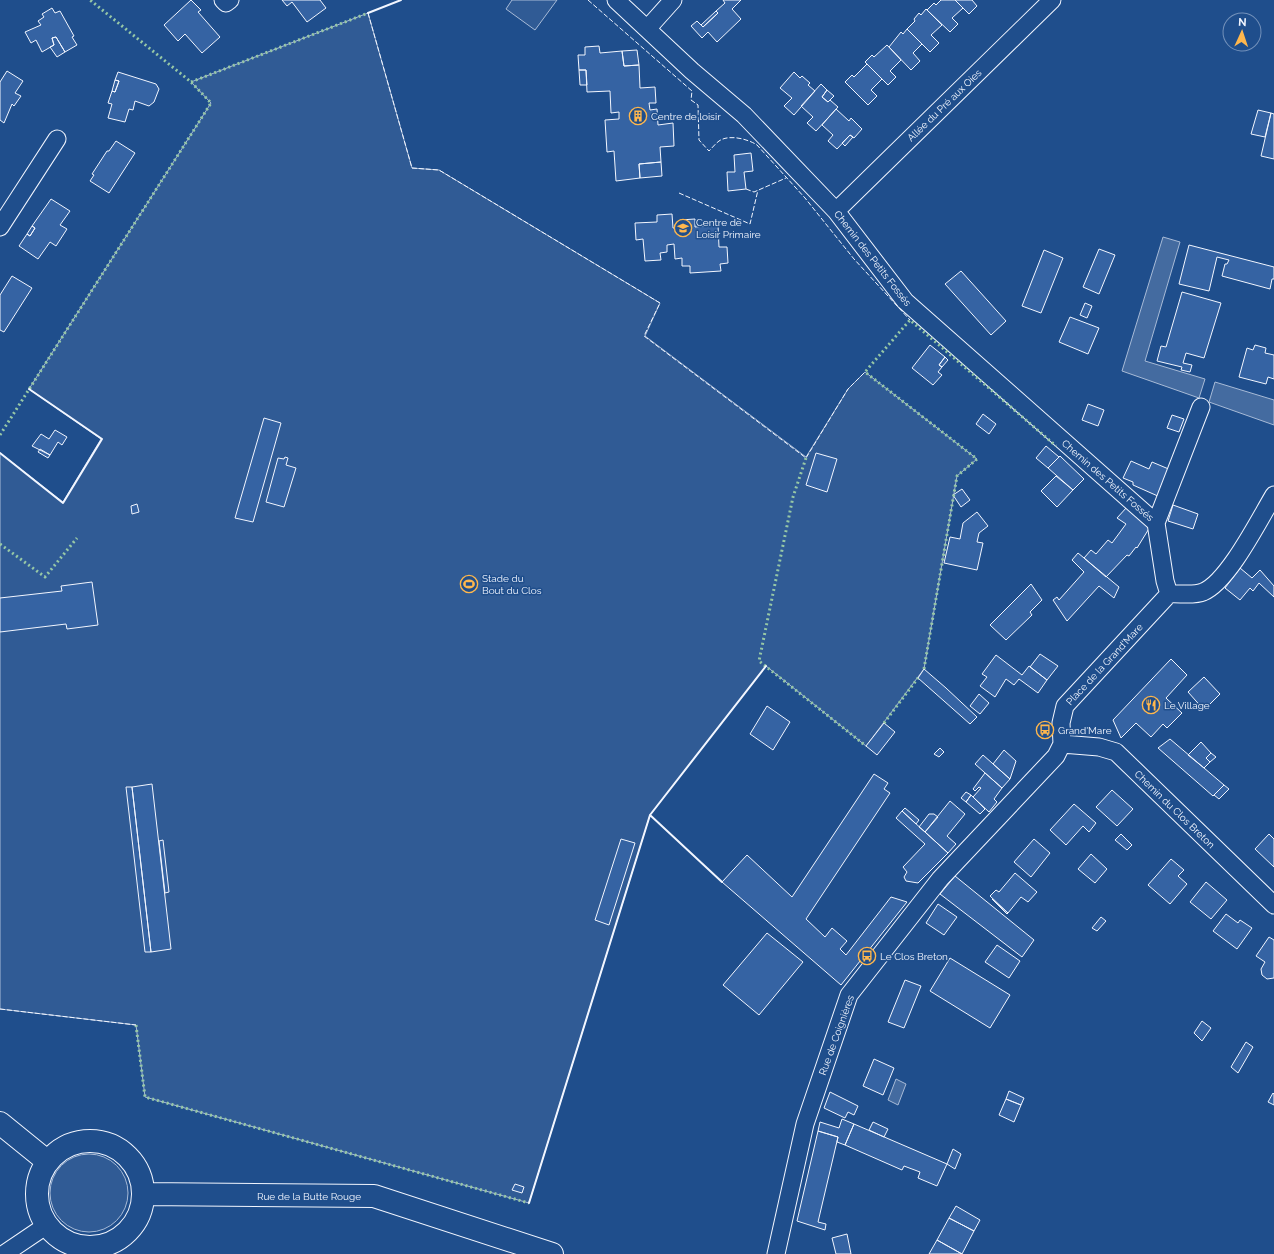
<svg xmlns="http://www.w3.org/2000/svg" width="1274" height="1254" viewBox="0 0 1274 1254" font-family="Raleway,sans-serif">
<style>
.green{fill:#305b95;stroke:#a8bbd7}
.water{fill:#446ba0;stroke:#a8bbd7}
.building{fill:#3563a3;stroke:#f2f6ff}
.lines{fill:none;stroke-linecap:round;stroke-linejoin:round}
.street-casing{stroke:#f2f6ff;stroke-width:19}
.secondary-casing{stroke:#f2f6ff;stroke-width:24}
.street{stroke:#1f4e8c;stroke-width:17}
.secondary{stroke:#1f4e8c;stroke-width:22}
.hedge{stroke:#97c8a6;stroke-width:3;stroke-dasharray:2 3;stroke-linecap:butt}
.fence{stroke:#f2f6ff;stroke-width:1;stroke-dasharray:5 2;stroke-linecap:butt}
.wall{stroke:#f2f6ff;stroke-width:2}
.labels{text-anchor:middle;stroke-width:3;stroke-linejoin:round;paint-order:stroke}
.street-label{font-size:10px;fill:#f2f6ff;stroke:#1f4e8c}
.poi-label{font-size:10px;fill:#f2f6ff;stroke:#1f4e8c;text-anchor:start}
</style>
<rect width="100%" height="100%" fill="#1f4e8c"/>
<path class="green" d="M 512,0 L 557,0 L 535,30 L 506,9 Z
M 368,13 L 412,168 L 439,170 L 660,303 L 645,336 L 806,457 L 848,389 L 865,372 L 977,459 L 957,476 L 924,669 L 866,746 L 766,666 L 650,815 L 529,1203 L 145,1097 L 136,1025 L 0,1009 L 0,453 L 63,502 L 101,439 L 29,389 L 211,103 L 191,82 Z
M50 1193a39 39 0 1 1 78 0a39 39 0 1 1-78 0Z"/>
<path class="water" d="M 1163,237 L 1180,242 L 1145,361 L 1205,379 L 1199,398 L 1122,371 Z
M 1215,382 L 1274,400 L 1274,425 L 1209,402 Z
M 896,1079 L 906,1084 L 898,1105 L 888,1100 Z"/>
<path class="building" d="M 191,0 L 201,10 L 198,12 L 220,37 L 202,53 L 185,34 L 178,41 L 164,25 Z
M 282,0 L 320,0 L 326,8 L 307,22 L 292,2 L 287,6 Z
M 723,0 L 741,0 L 732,9 L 741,19 L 717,42 L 708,32 L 702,38 L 691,26 L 697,21 L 703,27 L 718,13 L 716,11 L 725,3 Z
M 941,0 L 955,0 L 963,8 L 952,18 L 958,24 L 950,32 L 927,10 L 934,3 L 936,5 Z
M 955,0 L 972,0 L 977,6 L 969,14 Z
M 52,8 L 55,13 L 60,11 L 74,36 L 72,37 L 77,45 L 65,52 L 56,37 L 52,38 L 54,45 L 42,52 L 36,40 L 31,43 L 25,32 L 41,25 L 38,21 L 44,17 L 42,14 Z
M 926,9 L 942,25 L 931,35 L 939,43 L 930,52 L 907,29 L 915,21 L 914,19 L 919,13 L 921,15 Z
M 716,11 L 718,13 L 703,27 L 701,25 Z
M 907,29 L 922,44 L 913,53 L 920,61 L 911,70 L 889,47 L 901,32 L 903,34 Z
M 56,37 L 65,52 L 57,57 L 50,47 L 54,45 L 52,38 Z
M 887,45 L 901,60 L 890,71 L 896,77 L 888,85 L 865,62 L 872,55 L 874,57 Z
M 599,46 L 600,53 L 622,51 L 624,66 L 639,65 L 640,88 L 655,87 L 656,103 L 649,103 L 650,110 L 657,109 L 658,125 L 673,123 L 674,146 L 660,147 L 661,162 L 639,164 L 640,178 L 616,181 L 614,151 L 607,152 L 605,120 L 619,119 L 619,112 L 611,113 L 610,91 L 587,92 L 586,70 L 579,70 L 578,55 L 585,55 L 585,47 Z
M 637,50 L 639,65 L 624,66 L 622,51 Z
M 867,64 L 882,79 L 871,90 L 877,96 L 868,105 L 845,82 L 852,75 L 854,77 Z
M 579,70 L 586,70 L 587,85 L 580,85 Z
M 7,71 L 23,81 L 15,93 L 21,96 L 14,106 L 12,104 L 4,123 L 0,120 L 0,82 Z
M 118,72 L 156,84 L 159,89 L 154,102 L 149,106 L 135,101 L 133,110 L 129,109 L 125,122 L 108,118 L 112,104 L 108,103 L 112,91 L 115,92 L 119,81 L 115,80 Z
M 794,72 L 800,78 L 802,76 L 810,83 L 808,85 L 815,91 L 794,115 L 784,106 L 792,98 L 780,88 Z
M 115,80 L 119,81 L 115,92 L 112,91 Z
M 821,84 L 827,90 L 822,97 L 828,102 L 830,100 L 838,107 L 816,131 L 807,123 L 813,117 L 801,106 Z
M 827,90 L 834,96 L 828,102 L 822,97 Z
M 836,109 L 849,121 L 851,118 L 862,129 L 854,138 L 850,135 L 837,149 L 828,141 L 833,135 L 822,125 Z
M 1258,110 L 1271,113 L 1265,137 L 1251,134 Z
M 1271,113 L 1274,114 L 1274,159 L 1261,156 Z
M 850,135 L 853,137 L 845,146 L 842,143 Z
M 116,141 L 135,153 L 109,193 L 90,181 L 94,175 L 92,174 L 107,151 L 109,151 Z
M 751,153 L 753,171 L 744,172 L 746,189 L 728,191 L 727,172 L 735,172 L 734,155 Z
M 661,162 L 662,176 L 640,178 L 639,164 Z
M 51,199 L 70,211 L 60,225 L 67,229 L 56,246 L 50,242 L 38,259 L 19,246 L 27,234 L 30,236 L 35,228 L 32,226 Z
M 672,214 L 673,228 L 680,228 L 680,220 L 695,219 L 695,227 L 718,225 L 719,247 L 727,247 L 728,263 L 720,264 L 721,271 L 690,273 L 690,266 L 682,266 L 682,258 L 675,259 L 674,244 L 667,245 L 667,252 L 660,253 L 661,260 L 645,261 L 643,239 L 636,240 L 635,223 L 657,222 L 657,215 Z
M 32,226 L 35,228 L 30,236 L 27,234 Z
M 1189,245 L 1274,267 L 1274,279 L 1272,279 L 1270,289 L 1222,276 L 1225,264 L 1227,264 L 1229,260 L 1217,257 L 1209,291 L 1179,284 Z
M 1099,249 L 1115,255 L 1099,294 L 1083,287 Z
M 1044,250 L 1063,258 L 1041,313 L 1022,306 Z
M 961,271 L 1006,321 L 991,335 L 945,284 Z
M 12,276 L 32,288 L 4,332 L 0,330 L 0,295 Z
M 1182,292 L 1221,303 L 1204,358 L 1186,353 L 1183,363 L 1192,365 L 1190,372 L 1181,370 L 1182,367 L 1157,361 L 1161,346 L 1166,347 Z
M 1085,303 L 1092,306 L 1087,318 L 1080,315 Z
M 1070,317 L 1099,328 L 1088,354 L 1059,342 Z
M 930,345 L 945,357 L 939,365 L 942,367 L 938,372 L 942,375 L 933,385 L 912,368 Z
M 1255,345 L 1266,348 L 1265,353 L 1274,355 L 1274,379 L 1268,377 L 1266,384 L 1239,377 L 1247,348 L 1253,350 Z
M 945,357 L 948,360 L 942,367 L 939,365 Z
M 1088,404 L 1104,410 L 1098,426 L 1082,420 Z
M 983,414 L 996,424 L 989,434 L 976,424 Z
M 1172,415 L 1184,419 L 1179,432 L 1167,428 Z
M 264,418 L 281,423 L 253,522 L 235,518 Z
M 55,430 L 67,437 L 62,445 L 58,442 L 50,455 L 32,446 L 41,434 L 49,439 Z
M 1046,446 L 1059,457 L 1048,468 L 1036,458 Z
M 40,449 L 50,455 L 48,458 L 38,452 Z
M 816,453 L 837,459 L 827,492 L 806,485 Z
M 1060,456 L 1084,479 L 1073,490 L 1048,468 Z
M 285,457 L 288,458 L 286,465 L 296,468 L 284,507 L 266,502 L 278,458 L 284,459 Z
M 1131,461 L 1149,469 L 1152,462 L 1171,470 L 1160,497 L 1133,485 L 1133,482 L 1123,478 Z
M 1056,476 L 1073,490 L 1057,507 L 1041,491 Z
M 962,489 L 970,500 L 961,507 L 953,495 Z
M 137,504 L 139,512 L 132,514 L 131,506 Z
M 1173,505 L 1198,514 L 1193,529 L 1168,521 Z
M 1127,507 L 1150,527 L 1137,548 L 1136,547 L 1129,556 L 1127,555 L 1106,577 L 1084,558 L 1091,550 L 1096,554 L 1108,540 L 1112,543 L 1126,524 L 1117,518 Z
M 977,512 L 988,526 L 979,533 L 977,542 L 983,543 L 977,570 L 944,563 L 950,537 L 960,539 L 963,523 Z
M 1078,553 L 1119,587 L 1114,598 L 1099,586 L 1067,621 L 1053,600 L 1057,597 L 1059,600 L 1084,572 L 1072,560 Z
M 1240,568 L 1252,578 L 1260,570 L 1274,586 L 1274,597 L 1259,583 L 1253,591 L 1250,588 L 1240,600 L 1225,588 Z
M 92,582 L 98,625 L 67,629 L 66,624 L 0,632 L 0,598 L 62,591 L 61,586 Z
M 1031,584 L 1042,600 L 1030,612 L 1032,615 L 1006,640 L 990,625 Z
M 1040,654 L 1058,666 L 1047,680 L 1030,667 Z
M 996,655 L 1022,675 L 1029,666 L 1047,680 L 1038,693 L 1019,679 L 1014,685 L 1006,679 L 995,697 L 980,686 L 987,677 L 982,674 Z
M 1171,659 L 1187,675 L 1166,698 L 1182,713 L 1167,728 L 1163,724 L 1151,737 L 1136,723 L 1121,738 L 1113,720 Z
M 924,669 L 946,688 L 977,717 L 970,724 L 918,678 Z
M 1204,677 L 1220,694 L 1204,710 L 1188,692 Z
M 979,694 L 989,703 L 980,714 L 970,706 Z
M 767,706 L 790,722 L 773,750 L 750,734 Z
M 884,723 L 895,732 L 877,755 L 866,746 Z
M 1170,739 L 1224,785 L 1213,796 L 1158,748 Z
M 1201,742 L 1211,753 L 1206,758 L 1210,762 L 1204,768 L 1188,755 Z
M 940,748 L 944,752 L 939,757 L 934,754 Z
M 1004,750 L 1016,761 L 1010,779 L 993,764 Z
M 1211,753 L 1216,757 L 1210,762 L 1206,758 Z
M 983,755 L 1010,779 L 1002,788 L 975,764 Z
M 985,773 L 1002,788 L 994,799 L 997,802 L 989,812 L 973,797 L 981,788 L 979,787 L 975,791 L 973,789 Z
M 874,774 L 888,783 L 884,789 L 890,793 L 806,919 L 825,937 L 832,928 L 847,941 L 840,949 L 846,955 L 891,897 L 907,902 L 841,985 L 722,882 L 747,855 L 792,897 Z
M 152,784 L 171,949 L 151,952 L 132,787 Z
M 1224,785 L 1229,789 L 1219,799 L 1214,795 Z
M 126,787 L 132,787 L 151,952 L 145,952 Z
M 1112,790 L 1133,809 L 1117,826 L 1096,807 Z
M 966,792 L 971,795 L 966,802 L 961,798 Z
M 971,795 L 985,809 L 980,814 L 966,802 Z
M 950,801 L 965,814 L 947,836 L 956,844 L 948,853 L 925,832 Z
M 1074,804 L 1096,823 L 1089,832 L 1083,826 L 1066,845 L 1050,830 Z
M 905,808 L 919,820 L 916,824 L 902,811 Z
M 902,811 L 948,853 L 918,883 L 906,881 L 904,877 L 907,872 L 903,867 L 925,844 L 896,818 Z
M 929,814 L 934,814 L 938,817 L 925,832 L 919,827 Z
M 1121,834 L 1132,845 L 1127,850 L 1115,840 Z
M 1269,834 L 1274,839 L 1274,867 L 1255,849 Z
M 621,839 L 635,843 L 609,925 L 595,920 Z
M 1034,839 L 1050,853 L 1031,877 L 1014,862 Z
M 163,840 L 169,892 L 165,893 L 159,841 Z
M 1091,854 L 1107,869 L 1095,883 L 1078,869 Z
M 1171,859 L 1184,870 L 1178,876 L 1187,884 L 1170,904 L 1148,885 Z
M 1015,873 L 1037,892 L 1028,902 L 1021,897 L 1008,913 L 990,896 L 996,890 L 999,892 Z
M 955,876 L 1034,940 L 1022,957 L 940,894 Z
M 1206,882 L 1227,900 L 1211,919 L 1190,902 Z
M 992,899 L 1008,913 L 1007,914 Z
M 938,904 L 957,917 L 944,935 L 926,923 Z
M 1226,914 L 1238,923 L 1240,920 L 1252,928 L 1237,949 L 1213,931 Z
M 1101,917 L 1106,921 L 1097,931 L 1092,928 Z
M 767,933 L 803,962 L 759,1015 L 723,985 Z
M 1269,937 L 1274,940 L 1274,978 L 1267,979 L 1262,975 L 1261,969 L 1265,962 L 1256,956 Z
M 997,945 L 1020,961 L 1009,978 L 985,962 Z
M 950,958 L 1010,995 L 990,1028 L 930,991 Z
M 905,980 L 921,986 L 904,1028 L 888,1022 Z
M 1202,1021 L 1211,1028 L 1202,1041 L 1194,1033 Z
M 1246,1042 L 1253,1047 L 1238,1073 L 1231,1067 Z
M 874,1059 L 894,1068 L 883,1095 L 863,1086 Z
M 1009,1091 L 1024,1098 L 1021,1105 L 1006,1099 Z
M 830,1092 L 858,1106 L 854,1115 L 848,1112 L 845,1118 L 824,1108 Z
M 1273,1093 L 1274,1094 L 1274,1105 L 1268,1102 Z
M 1006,1099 L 1021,1105 L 1014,1122 L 999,1115 Z
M 842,1119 L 854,1124 L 845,1145 L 837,1142 L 838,1137 L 818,1131 L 820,1122 L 839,1128 Z
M 873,1122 L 888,1129 L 884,1137 L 869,1130 Z
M 854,1124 L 947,1164 L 937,1186 L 918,1178 L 920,1172 L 904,1166 L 902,1170 L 845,1145 Z
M 818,1131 L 838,1137 L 818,1222 L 826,1224 L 825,1230 L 797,1221 Z
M 953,1149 L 961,1154 L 955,1169 L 947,1164 Z
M 515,1184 L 524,1187 L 522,1193 L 512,1190 Z
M 956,1206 L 980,1220 L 974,1231 L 949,1218 Z
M 949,1218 L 974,1231 L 962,1254 L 937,1240 Z
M 847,1234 L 851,1254 L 836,1254 L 832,1238 Z
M 937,1240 L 962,1254 L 929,1254 Z"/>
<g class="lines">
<defs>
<path id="street" d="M 223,0 L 226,3 L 230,0
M 616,0 L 692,71 L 744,115 L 836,211 L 905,301 L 1156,523 L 1165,581 L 1169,594
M 647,29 L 673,0
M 836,211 L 1052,0
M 0,227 L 57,139
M 1156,523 L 1201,407
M 1169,594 C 1178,593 1194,596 1203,592 C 1228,582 1259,520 1274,495
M 1062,744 L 1099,747 L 1116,752 L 1274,905
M 1062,744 L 1061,723 L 1065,706 L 1169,594
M 4,1254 L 47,1225
M 776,1254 L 805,1124 L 849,995 L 940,879 L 1056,756 L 1062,744"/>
<path id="secondary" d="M 0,1123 L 48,1162
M37 1194a53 53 0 1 1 106 0a53 53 0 1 1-106 0Z
M 143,1194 L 374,1196 L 552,1254"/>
</defs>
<use href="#street" class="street-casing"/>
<use href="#secondary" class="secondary-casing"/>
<use href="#street" class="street"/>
<use href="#secondary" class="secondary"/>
<path class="hedge" d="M 191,82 L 368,13
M 0,435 L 211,103 L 191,82 L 90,0
M 806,458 L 793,497 L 759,661 L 866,746
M 0,544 L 45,577 L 77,538
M 924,669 L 957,476 L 977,459 L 865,372 L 910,320 L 1056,446
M 884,723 L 918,678
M 136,1025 L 145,1097 L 529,1203"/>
<path class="fence" d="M 588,0 L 692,91 L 691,100 L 698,105 L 699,140 L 709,151 C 712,148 715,144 719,141 C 729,134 748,139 757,145 L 805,198 L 854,259 L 910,320
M 368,13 L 412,168 L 439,170 L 660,303 L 644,336 L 806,458 L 848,389 L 865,372
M 746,189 L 754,192 L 786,178
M 679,193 L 750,224 L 758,190
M 0,1009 L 136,1025"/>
<path class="wall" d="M 368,13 L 401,0
M 0,453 L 63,503 L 102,439 L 29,389
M 650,815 L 722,882
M 529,1203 L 650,815 L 766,666"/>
</g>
<defs>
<symbol id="building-ring" viewBox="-11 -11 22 22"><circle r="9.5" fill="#1f4e8c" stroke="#ffb74d" stroke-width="1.5"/><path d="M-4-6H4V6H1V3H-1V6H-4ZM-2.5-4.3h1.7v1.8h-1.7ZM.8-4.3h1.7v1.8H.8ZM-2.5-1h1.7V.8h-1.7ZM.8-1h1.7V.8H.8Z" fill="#ffb74d"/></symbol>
<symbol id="school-ring" viewBox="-11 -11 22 22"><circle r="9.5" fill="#1f4e8c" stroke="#ffb74d" stroke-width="1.5"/><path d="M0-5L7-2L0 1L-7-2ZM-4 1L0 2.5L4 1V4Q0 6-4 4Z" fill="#ffb74d"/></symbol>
<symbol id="stadium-ring" viewBox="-11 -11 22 22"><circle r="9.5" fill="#1f4e8c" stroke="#ffb74d" stroke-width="1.5"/><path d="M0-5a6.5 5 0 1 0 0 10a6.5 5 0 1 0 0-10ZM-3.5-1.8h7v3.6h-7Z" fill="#ffb74d"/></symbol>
<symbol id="restaurant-ring" viewBox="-11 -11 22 22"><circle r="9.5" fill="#1f4e8c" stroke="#ffb74d" stroke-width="1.5"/><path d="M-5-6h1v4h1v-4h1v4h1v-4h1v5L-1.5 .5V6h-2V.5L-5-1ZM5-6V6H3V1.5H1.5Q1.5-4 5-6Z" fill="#ffb74d"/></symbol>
<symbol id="bus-ring" viewBox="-11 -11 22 22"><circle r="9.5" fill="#1f4e8c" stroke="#ffb74d" stroke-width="1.5"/><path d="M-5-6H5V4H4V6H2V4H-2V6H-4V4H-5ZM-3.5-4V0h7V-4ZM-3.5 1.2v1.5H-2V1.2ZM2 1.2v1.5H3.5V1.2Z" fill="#ffb74d"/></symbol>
</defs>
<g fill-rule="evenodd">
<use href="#building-ring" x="628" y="106" width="20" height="20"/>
<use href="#school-ring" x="673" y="218" width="20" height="20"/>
<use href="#stadium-ring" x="459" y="574" width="20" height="20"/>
<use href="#restaurant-ring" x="1141" y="695" width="20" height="20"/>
<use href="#bus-ring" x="1035" y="720" width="20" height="20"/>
<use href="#bus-ring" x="857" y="946" width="20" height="20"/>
</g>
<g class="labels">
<g class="street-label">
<text transform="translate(944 105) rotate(-44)" y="4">Allée du Pré aux Oies</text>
<text transform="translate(873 258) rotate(52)" y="4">Chemin des Petits Fossés</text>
<text transform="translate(1108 480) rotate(41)" y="4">Chemin des Petits Fossés</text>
<text transform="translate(1104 664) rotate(-47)" y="4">Place de la Grand'Mare</text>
<text transform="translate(1175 809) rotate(44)" y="4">Chemin du Clos Breton</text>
<text transform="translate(836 1035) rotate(-70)" y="4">Rue de Coignières</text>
<text x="309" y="1200">Rue de la Butte Rouge</text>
</g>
<g class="poi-label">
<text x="651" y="120">Centre de loisir</text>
<text x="696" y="226">Centre de<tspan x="696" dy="12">Loisir Primaire</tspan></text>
<text x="482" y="582">Stade du<tspan x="482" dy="12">Bout du Clos</tspan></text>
<text x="1164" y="709">Le Village</text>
<text x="1058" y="734">Grand'Mare</text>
<text x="880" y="960">Le Clos Breton</text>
</g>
</g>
<g transform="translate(1242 32) rotate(3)"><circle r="19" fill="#1f4e8c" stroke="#7391ba"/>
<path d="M0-3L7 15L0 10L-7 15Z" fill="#ffb74d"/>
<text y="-6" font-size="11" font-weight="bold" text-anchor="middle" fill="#f2f6ff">N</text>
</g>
</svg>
